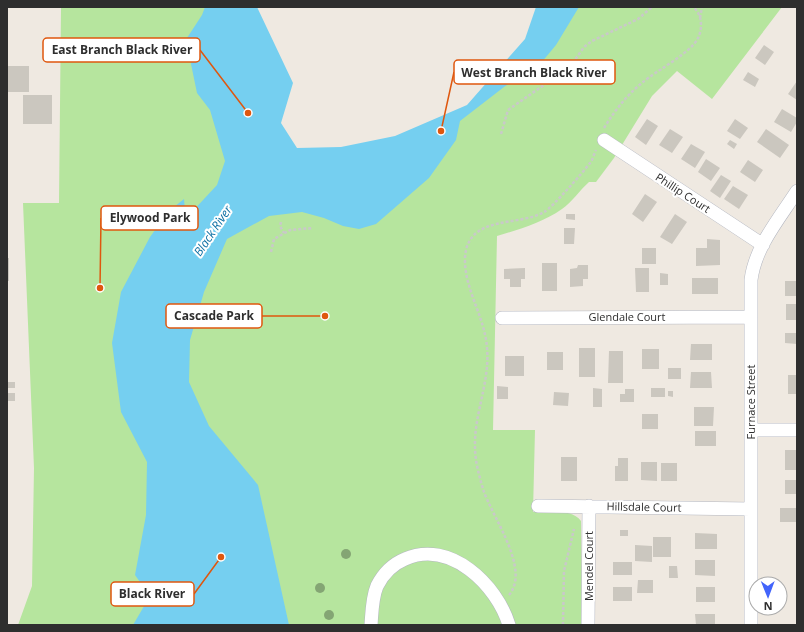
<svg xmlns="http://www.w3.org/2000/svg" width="804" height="632" viewBox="0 0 804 632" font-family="'Open Sans',sans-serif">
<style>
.green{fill:#b6e59e}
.water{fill:#75cff0}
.building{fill:#cbc7bf}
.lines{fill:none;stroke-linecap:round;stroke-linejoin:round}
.street-casing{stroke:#b4b7c1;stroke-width:14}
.path{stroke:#c9c9c9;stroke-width:2.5;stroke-dasharray:3 2;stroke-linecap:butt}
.street{stroke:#fff;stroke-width:13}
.tree{fill:#84a574}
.labels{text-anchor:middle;stroke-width:4;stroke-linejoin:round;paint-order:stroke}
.street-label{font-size:11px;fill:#2e2e2e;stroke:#fff}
.water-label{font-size:12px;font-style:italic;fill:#0d6fa3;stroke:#fff}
.leader{fill:none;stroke:#df570e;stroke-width:1.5}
.callout-dot{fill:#df570e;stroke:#fff;stroke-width:1.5}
.callout{fill:#fff;stroke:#df570e;stroke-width:1.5}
.callout-label{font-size:12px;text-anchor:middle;font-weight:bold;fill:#2e2e2e}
</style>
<rect width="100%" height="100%" fill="#efe9e1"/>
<path class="green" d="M 61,7 L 231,7 L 260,179 L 408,160 L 531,52 L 559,7 L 782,7 L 712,99 L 677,71 L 652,96 L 614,158 L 596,182 L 589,182 C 580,190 572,202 562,209 C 542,223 520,229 497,236 L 493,430 L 535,430 L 533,512 C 547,512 572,508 581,521 L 582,625 L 18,625 L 32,586 L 34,468 L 23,203 L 59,203 Z"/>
<path class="water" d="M 205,7 L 257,7 L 293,83 L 281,123 L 297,148 L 341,147 L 395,136 L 467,105 L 525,39 L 536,7 L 579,7 L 556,45 L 541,63 L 504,87 L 460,121 L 456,140 L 429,178 L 376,224 L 359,229 L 343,226 L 324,218 L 302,212 L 269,216 L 227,239 L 204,292 L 190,340 L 189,382 L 209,426 L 258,485 L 289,625 L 133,625 L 150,596 L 135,575 L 146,515 L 147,462 L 121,412 L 112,343 L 121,292 L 150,237 L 169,211 L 184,199 L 185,211 L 190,214 L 217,185 L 225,161 L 210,110 L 197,93 L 191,64 L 195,42 L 187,38 L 202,15 Z"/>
<path class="building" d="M 764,45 L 774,52 L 765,65 L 755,58 Z
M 7,66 L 29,66 L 29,92 L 7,92 Z
M 748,72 L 759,79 L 755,87 L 743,80 Z
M 797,81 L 797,100 L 788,94 Z
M 23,95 L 52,95 L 52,124 L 23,124 Z
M 782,109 L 797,118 L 797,122 L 791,132 L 774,122 Z
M 647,119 L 658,126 L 646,145 L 635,137 Z
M 735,119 L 748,128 L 740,139 L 727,131 Z
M 670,129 L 683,137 L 672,153 L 659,145 Z
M 766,129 L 789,145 L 780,158 L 757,142 Z
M 730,140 L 737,144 L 734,149 L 727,144 Z
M 691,144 L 705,152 L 695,168 L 681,159 Z
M 706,159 L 720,168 L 711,181 L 698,172 Z
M 748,160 L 763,170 L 755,182 L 740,172 Z
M 721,175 L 731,181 L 720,198 L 710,191 Z
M 733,186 L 748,195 L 739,209 L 724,199 Z
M 645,194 L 657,202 L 643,222 L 632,214 Z
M 566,214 L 575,214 L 575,220 L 566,219 Z
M 675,214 L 687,222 L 672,244 L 660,237 Z
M 564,228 L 575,228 L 574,244 L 564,244 Z
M 707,239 L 720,240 L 720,265 L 696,266 L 696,248 L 707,248 Z
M 642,248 L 656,248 L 656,264 L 642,264 Z
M 7,258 L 9,258 L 9,281 L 7,281 Z
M 542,263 L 557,263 L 557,291 L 542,291 Z
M 578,265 L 588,265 L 588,279 L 583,279 L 583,286 L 570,287 L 570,269 L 577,268 Z
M 525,268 L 525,279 L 521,279 L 521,287 L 510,287 L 510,279 L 504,279 L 504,269 Z
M 635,268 L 649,268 L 649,292 L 636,292 Z
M 660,273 L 668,274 L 668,285 L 660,285 Z
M 692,278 L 718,278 L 718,294 L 692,294 Z
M 785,281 L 797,281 L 797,296 L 785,296 Z
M 786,304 L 797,304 L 797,320 L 786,320 Z
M 785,333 L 797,333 L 797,344 L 785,343 Z
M 691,344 L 712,344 L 712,360 L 690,360 Z
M 579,348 L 595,348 L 595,377 L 579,377 Z
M 642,349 L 659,349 L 659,369 L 642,369 Z
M 609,351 L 623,351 L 623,383 L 608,383 Z
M 547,352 L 563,352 L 563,370 L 547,370 Z
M 505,356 L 524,356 L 524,376 L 505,376 Z
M 668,368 L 681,368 L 681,379 L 668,379 Z
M 691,372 L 711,372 L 712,388 L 690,388 Z
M 788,375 L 797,375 L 797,394 L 788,394 Z
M 7,382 L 15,382 L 15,388 L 7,388 Z
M 497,386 L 508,387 L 508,399 L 497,399 Z
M 593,388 L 602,389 L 602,407 L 593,407 Z
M 651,388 L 665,388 L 665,397 L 651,397 Z
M 625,389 L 634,389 L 634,402 L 620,402 L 620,394 L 625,394 Z
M 668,391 L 673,391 L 673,397 L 668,396 Z
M 554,392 L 569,393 L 568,406 L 553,405 Z
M 7,393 L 15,393 L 15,401 L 7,401 Z
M 694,407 L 714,407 L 713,426 L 694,426 Z
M 642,414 L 658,414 L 658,429 L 642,429 Z
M 695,431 L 716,431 L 716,446 L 695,446 Z
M 785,450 L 797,450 L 797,470 L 785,470 Z
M 561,457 L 577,457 L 577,481 L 561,481 Z
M 618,458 L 628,458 L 628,481 L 615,481 L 615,466 L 618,466 Z
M 641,462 L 657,462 L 657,481 L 641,480 Z
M 661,463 L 677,463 L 677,481 L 661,481 Z
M 785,480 L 797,480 L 797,494 L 785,494 Z
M 780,508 L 797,508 L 797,522 L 780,522 Z
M 620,530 L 628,530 L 628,536 L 620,536 Z
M 695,533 L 717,534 L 717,549 L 695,549 Z
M 653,537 L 671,537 L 671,557 L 653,557 Z
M 635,545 L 652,546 L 652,562 L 635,561 Z
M 695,560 L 715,560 L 715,576 L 695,575 Z
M 613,562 L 632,562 L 632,575 L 613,575 Z
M 669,566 L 677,566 L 678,578 L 669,578 Z
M 638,580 L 653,580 L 653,593 L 637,593 Z
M 613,587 L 632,587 L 632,601 L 613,601 Z
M 696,587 L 715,587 L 715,602 L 696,602 Z
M 695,614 L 715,614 L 715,625 L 696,625 Z"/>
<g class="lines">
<defs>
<path id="street" d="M 604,140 L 763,245
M 502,318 L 751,317
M 751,430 L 797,430
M 538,506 L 751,509
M 371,625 C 372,612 372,598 377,586 C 383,574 393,564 405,559 C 450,539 497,585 509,625
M 588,625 L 589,506
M 751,625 L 751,280 C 755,247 779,219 797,191"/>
</defs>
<use href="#street" class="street-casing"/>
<path class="path" d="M 700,18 L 702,7
M 604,128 C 615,110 627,95 643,82 C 656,71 692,52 698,38 C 703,28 702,14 693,7
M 501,134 L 508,110 L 564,71 L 572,64 L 584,47 L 592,41 L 638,19 L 652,7
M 281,222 L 280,226 L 284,233
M 271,252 L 274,239 L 290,230 L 313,228
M 509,595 C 531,569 492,517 483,489 C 479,475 475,461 475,447 C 474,414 490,382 487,348 C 485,317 464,289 465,258 C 467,214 519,227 544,212 C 552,208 584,171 590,163 C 593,159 594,154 596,150
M 563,625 L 564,571 L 574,529"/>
<use href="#street" class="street"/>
</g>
<g class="tree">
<circle cx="346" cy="554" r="5"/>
<circle cx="320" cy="588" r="5"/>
<circle cx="329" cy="615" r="5"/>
</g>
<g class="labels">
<g class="street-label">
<text transform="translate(683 193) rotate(33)" y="4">Phillip Court</text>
<text x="627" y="321">Glendale Court</text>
<text transform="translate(751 402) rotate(-90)" y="4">Furnace Street</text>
<text transform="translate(644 507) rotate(1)" y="4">Hillsdale Court</text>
<text transform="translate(589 566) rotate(-90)" y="4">Mendel Court</text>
</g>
<g class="water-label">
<text transform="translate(213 231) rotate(-56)" y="4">Black River</text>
</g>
</g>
<path class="leader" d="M248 113L200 50M441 131L454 72M100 288L101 218M325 316L262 316M221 557L194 594"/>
<g class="callout-dot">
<circle cx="248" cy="113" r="4"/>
<circle cx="441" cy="131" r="4"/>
<circle cx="100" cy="288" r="4"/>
<circle cx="325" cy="316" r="4"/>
<circle cx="221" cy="557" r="4"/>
</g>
<g class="callout">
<rect x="43" y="38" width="157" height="24" rx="4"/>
<rect x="454" y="60" width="161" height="24" rx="4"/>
<rect x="101" y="206" width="97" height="24" rx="4"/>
<rect x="166" y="304" width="96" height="24" rx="4"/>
<rect x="111" y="582" width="83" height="24" rx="4"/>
</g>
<g class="callout-label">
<text x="122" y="54">East Branch Black River</text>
<text x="534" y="77">West Branch Black River</text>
<text x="150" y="222">Elywood Park</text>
<text x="214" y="320">Cascade Park</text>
<text x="152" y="598">Black River</text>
</g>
<rect width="804" height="632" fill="none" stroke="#2e2e2e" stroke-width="16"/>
<g transform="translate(768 596) rotate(179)"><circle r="19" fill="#ffffff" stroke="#ababab"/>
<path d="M0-3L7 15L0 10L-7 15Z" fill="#4264fb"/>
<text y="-6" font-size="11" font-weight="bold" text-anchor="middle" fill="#2e2e2e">N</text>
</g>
</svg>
